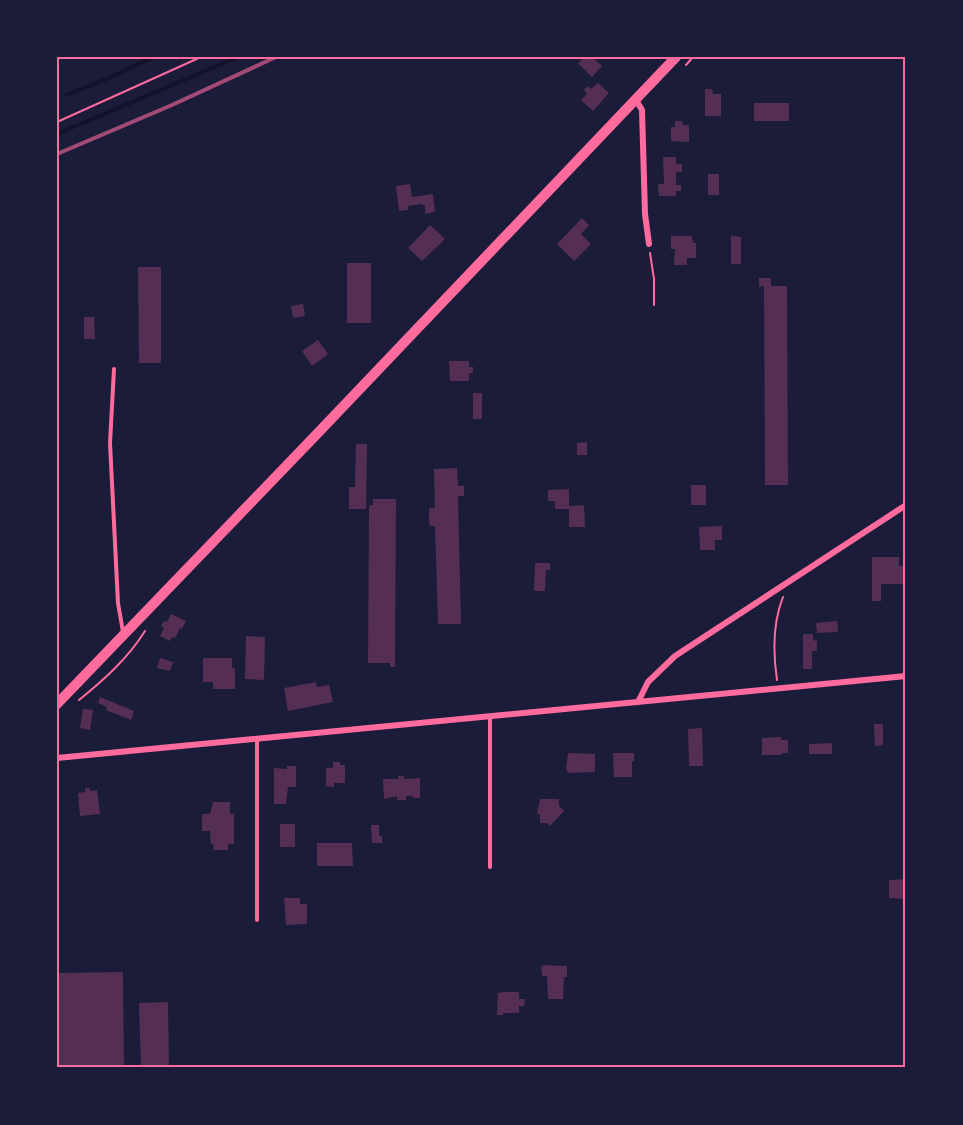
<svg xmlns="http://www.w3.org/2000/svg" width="963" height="1125" viewBox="0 0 963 1125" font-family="'Crimson Pro',serif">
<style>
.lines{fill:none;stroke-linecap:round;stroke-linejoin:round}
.stream{stroke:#12122b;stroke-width:4}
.building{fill:#542f53}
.path{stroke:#ff6b9d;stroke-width:2}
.service{stroke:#ff6b9d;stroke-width:4}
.minor{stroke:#ff6b9d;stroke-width:6}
.secondary{stroke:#ff6b9d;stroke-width:10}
.rail{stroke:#a44b75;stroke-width:4}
.neatline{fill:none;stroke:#ff6b9d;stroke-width:2}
</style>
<rect width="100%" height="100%" fill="#1b1b3a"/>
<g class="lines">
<path class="stream" d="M 66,95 L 104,80 L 154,57
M 57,134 L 238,57"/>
</g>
<path class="building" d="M 584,57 L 592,57 L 602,66 L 592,77 L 578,63 Z
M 598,83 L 609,93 L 593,111 L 581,100 L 587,94 L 584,90 L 588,86 L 591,89 Z
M 705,89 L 712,89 L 713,94 L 721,94 L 721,116 L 705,116 Z
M 754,103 L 789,103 L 789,121 L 754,121 Z
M 675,121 L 682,121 L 683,125 L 689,125 L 689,142 L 671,141 L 671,127 L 675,127 Z
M 663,157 L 676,157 L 676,164 L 682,164 L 682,172 L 676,172 L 676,185 L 681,185 L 681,191 L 676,191 L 676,196 L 659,196 L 658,184 L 664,184 Z
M 708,174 L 719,174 L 719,195 L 708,195 Z
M 410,184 L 412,197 L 433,194 L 435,212 L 425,214 L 425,206 L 421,204 L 408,206 L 408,210 L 399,211 L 396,186 Z
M 582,218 L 589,225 L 581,234 L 591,244 L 574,261 L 557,244 Z
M 430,225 L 445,239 L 422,261 L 408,248 Z
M 671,236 L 692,236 L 693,243 L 696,243 L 696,258 L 687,258 L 687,265 L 674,265 L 675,249 L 671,249 Z
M 731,236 L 741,237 L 741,264 L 731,264 Z
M 347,263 L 371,263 L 371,323 L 347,323 Z
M 138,267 L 161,267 L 161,363 L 139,363 Z
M 759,278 L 771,278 L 771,286 L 787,286 L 788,485 L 765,485 L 764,286 L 759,287 Z
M 303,304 L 305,316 L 293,318 L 291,306 Z
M 84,317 L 94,317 L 95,339 L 84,339 Z
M 318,340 L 328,354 L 312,366 L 302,351 Z
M 449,361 L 469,361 L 469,367 L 473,367 L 473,373 L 469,373 L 469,381 L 450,381 Z
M 473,393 L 482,393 L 482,419 L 473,419 Z
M 587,442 L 587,455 L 577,455 L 577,443 Z
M 356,444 L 367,444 L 366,509 L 349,509 L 349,487 L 355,487 Z
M 457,468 L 458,486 L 464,486 L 464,496 L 458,496 L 461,624 L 438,624 L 435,526 L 430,526 L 429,519 L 429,508 L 435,508 L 434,469 Z
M 691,485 L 706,485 L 706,505 L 691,505 Z
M 569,489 L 569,506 L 584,505 L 585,527 L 569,527 L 569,509 L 555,509 L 555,501 L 548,501 L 548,490 Z
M 373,499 L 396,499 L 395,667 L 390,667 L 390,663 L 368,663 L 369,509 L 370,505 L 373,505 Z
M 722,526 L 722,540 L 715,540 L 715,550 L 700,550 L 699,527 Z
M 872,557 L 899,557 L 899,566 L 906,566 L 906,584 L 881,584 L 881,601 L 872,601 Z
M 535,563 L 550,563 L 550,570 L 546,570 L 545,591 L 534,591 Z
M 171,614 L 186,621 L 182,629 L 180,628 L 175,638 L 172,637 L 170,641 L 160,636 L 164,628 L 161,626 L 164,621 L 167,622 Z
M 837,621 L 838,632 L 817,633 L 816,623 Z
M 803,634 L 813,634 L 813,640 L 817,641 L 817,651 L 812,651 L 812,669 L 803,669 Z
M 246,636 L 265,637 L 264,680 L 245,679 Z
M 160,658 L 173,662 L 170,671 L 157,668 Z
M 203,658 L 232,658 L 232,668 L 235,668 L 235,689 L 213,689 L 213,682 L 203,682 Z
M 316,682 L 317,687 L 329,685 L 333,702 L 288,711 L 284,688 Z
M 100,697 L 134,711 L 131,720 L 106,710 L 107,707 L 98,703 Z
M 83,709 L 93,710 L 90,730 L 80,728 Z
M 874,724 L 883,724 L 883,745 L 875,746 Z
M 702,728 L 703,766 L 689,766 L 688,729 Z
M 781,737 L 781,740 L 788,740 L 788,753 L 782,753 L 782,755 L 762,755 L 762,738 Z
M 832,743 L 832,754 L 809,754 L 809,744 Z
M 568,753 L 595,754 L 595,772 L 568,773 L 566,768 Z
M 613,753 L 634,753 L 634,761 L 632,761 L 632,777 L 614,777 Z
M 333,762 L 340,762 L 340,765 L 345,765 L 345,783 L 334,783 L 334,787 L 326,786 L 326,768 L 333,768 Z
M 287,766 L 296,766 L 296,787 L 288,787 L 286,804 L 274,804 L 274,768 L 287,769 Z
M 398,776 L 404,776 L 404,779 L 420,778 L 420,798 L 414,798 L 412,796 L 406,796 L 406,800 L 397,800 L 397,796 L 384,799 L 383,779 L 398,779 Z
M 85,788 L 90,788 L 90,791 L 97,790 L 100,814 L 80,816 L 78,793 L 85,792 Z
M 540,799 L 559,799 L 559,806 L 564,811 L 550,826 L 547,823 L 540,823 L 540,814 L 537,814 Z
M 213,802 L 230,802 L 230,814 L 234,814 L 234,844 L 228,844 L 228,850 L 214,850 L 213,844 L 211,844 L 210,831 L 202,831 L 202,814 L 210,814 Z
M 280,824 L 295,824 L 295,847 L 280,847 Z
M 371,825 L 379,825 L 379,836 L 382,836 L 382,843 L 372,843 Z
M 317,843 L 352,843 L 353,866 L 317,866 Z
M 906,879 L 906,899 L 889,898 L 889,880 Z
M 284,898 L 300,898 L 300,904 L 307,904 L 307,924 L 286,925 Z
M 544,965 L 567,966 L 567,977 L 564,977 L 563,999 L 548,999 L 547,976 L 542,976 L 541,967 Z
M 123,972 L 124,1068 L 59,1068 L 58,973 Z
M 503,992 L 519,992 L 519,999 L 525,999 L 524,1006 L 519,1006 L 519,1013 L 503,1013 L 503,1015 L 497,1015 L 498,993 Z
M 168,1002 L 169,1068 L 141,1068 L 139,1003 Z"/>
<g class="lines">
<path class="path" d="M 686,65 L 693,57
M 57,122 L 201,57
M 650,253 L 654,279 L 654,305
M 777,680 C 773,653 773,622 783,597
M 79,700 C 105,679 128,658 145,631"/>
<path class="service" d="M 114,369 L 110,443 L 118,603 L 123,632
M 490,716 L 490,867
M 257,920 L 257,739"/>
<path class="minor" d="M 636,100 L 642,110 L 645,214 L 649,244
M 638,702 L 648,682 L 675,656 L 906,505
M 57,758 L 906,676"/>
<path class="secondary" d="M 57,704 L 315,436 L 676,57"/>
<path class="rail" d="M 57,154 L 172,105 L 276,57"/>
</g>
<rect width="963" height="1125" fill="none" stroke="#1b1b3a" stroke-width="117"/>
<rect x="58" y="58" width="846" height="1008" class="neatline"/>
</svg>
